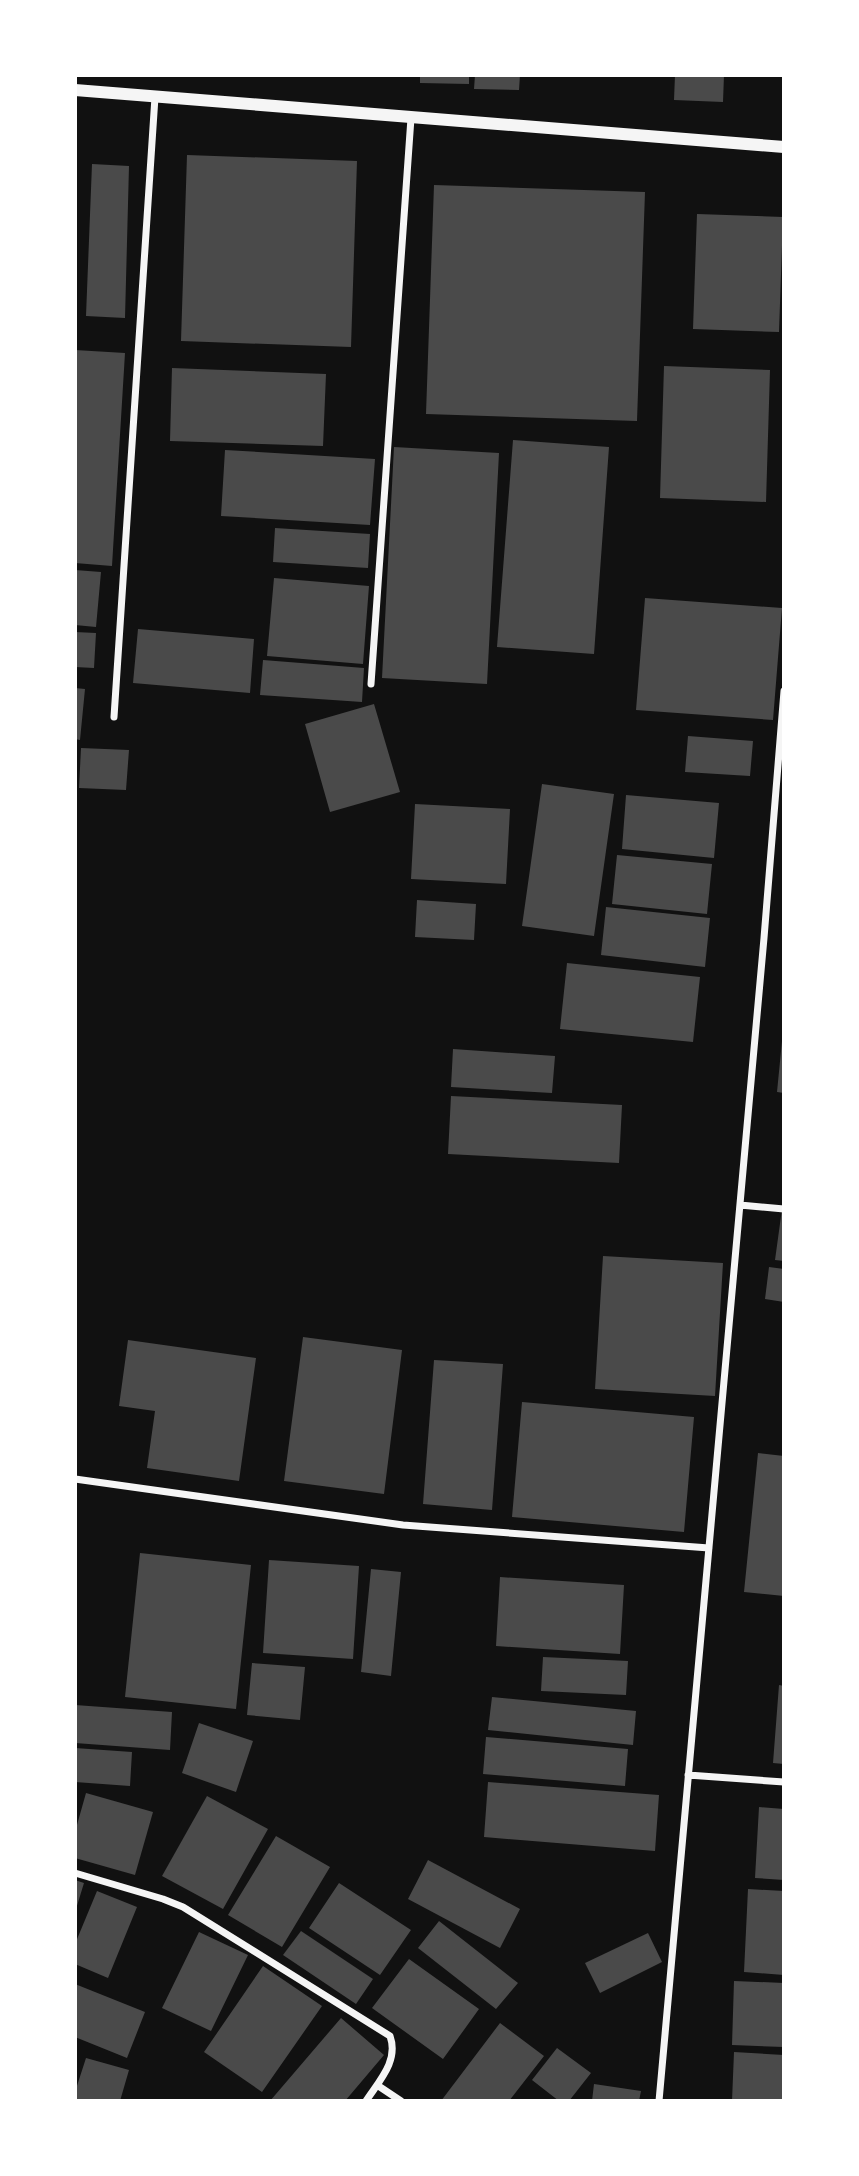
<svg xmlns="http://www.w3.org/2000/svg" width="859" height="2176" viewBox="0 0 859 2176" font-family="Commissioner,sans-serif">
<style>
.building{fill:#4a4a4a}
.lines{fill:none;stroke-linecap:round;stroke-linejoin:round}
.minor{stroke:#f5f5f5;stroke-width:7}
.tertiary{stroke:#f5f5f5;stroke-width:12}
</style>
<rect width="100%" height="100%" fill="#111"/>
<path class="building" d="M 420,75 L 469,75 L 469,84 L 420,83 Z
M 475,75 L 520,75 L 519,90 L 474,89 Z
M 675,75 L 724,75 L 723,102 L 674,100 Z
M 187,155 L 357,161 L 351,347 L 181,341 Z
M 92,164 L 129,166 L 125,318 L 86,316 Z
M 434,185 L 645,192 L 637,421 L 426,414 Z
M 697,214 L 783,217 L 779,332 L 693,329 Z
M 75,350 L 125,353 L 112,566 L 75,563 Z
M 664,366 L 770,370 L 766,502 L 660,498 Z
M 172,368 L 326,374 L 323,446 L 170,441 Z
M 513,440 L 609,447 L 594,654 L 497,647 Z
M 394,447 L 499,453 L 487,684 L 382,678 Z
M 225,450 L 375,459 L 370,525 L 221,516 Z
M 275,528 L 370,534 L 368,568 L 273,562 Z
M 75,570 L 101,572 L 96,627 L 75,625 Z
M 274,578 L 369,586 L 363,664 L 267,656 Z
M 645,598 L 782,608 L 773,720 L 636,710 Z
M 138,629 L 254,639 L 250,693 L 133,683 Z
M 75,632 L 96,633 L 94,668 L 75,667 Z
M 263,660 L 364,668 L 362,702 L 260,695 Z
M 75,688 L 85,689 L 80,740 L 75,739 Z
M 374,704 L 400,792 L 330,812 L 305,724 Z
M 688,736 L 753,741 L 750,776 L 685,772 Z
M 81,748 L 129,750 L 126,790 L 79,788 Z
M 542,784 L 614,794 L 594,936 L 522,926 Z
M 626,795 L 719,803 L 714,858 L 622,849 Z
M 415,804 L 510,809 L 506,884 L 411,879 Z
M 617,855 L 712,864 L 707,914 L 612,904 Z
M 417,900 L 476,904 L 474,940 L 415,937 Z
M 606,907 L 710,918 L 705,967 L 601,955 Z
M 567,963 L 700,977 L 693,1042 L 560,1029 Z
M 782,1041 L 784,1041 L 784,1093 L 777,1092 Z
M 453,1049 L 555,1056 L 552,1093 L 451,1087 Z
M 451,1096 L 622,1105 L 619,1163 L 448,1154 Z
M 782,1209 L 784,1209 L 784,1261 L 775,1260 Z
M 603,1256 L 723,1263 L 715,1396 L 595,1389 Z
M 769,1267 L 784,1269 L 784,1302 L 765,1299 Z
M 303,1337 L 402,1350 L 384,1494 L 284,1481 Z
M 128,1340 L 256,1358 L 239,1481 L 147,1468 L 155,1411 L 119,1406 Z
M 434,1360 L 503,1364 L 492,1510 L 423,1504 Z
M 522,1402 L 694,1417 L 684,1532 L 512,1517 Z
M 758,1453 L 784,1456 L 784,1596 L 744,1592 Z
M 140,1553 L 251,1565 L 236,1709 L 125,1697 Z
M 269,1560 L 359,1566 L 353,1659 L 263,1653 Z
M 371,1569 L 401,1572 L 391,1676 L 361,1672 Z
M 500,1577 L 624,1585 L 620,1654 L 496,1646 Z
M 543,1657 L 628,1661 L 626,1695 L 541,1691 Z
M 252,1663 L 305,1667 L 300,1720 L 247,1715 Z
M 779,1685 L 784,1686 L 784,1764 L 773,1763 Z
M 492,1697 L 636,1711 L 633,1745 L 488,1730 Z
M 75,1705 L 172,1712 L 170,1750 L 75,1743 Z
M 199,1723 L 253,1741 L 236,1792 L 182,1773 Z
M 486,1737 L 628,1749 L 625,1786 L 483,1774 Z
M 75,1748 L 132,1752 L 130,1786 L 75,1782 Z
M 488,1782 L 659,1795 L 655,1851 L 484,1837 Z
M 86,1793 L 153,1812 L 135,1875 L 75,1858 L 75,1832 Z
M 207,1796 L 268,1829 L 223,1909 L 162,1876 Z
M 759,1807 L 784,1809 L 784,1880 L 755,1878 Z
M 276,1836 L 330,1867 L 282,1947 L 228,1915 Z
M 428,1860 L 520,1909 L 500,1948 L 408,1899 Z
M 75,1880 L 84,1883 L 76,1909 L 75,1909 Z
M 339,1883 L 411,1930 L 380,1975 L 309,1928 Z
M 748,1889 L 784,1891 L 784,1975 L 744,1972 Z
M 97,1891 L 137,1907 L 108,1978 L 75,1964 L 75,1944 Z
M 439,1921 L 518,1983 L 496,2009 L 418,1948 Z
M 301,1931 L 373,1979 L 356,2004 L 283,1955 Z
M 199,1932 L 248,1955 L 211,2031 L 162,2008 Z
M 648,1933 L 662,1962 L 600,1993 L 585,1963 Z
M 409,1959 L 479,2009 L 443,2059 L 372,2008 Z
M 263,1966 L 322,2006 L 262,2092 L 204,2052 Z
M 734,1981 L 784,1983 L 784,2047 L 732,2045 Z
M 75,1984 L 145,2012 L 127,2058 L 75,2037 Z
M 341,2018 L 384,2055 L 345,2101 L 270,2101 Z
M 500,2023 L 544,2056 L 509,2101 L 441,2101 Z
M 557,2048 L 591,2073 L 569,2101 L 559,2101 L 532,2080 Z
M 734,2052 L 784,2055 L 784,2101 L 732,2101 Z
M 86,2058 L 129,2070 L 120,2101 L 75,2101 L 75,2092 Z
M 594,2084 L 641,2091 L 639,2101 L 592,2101 Z"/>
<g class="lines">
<path class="minor" d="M 371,684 L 411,118
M 114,717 L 155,97
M 740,1205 L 784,1209
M 75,1479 L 403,1525 L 709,1548
M 688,1775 L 784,1782
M 75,1873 L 163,1899 L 183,1907 L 390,2036 C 399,2061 379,2081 366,2101
M 377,2085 L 401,2101
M 659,2101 L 764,938 L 784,691"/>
<path class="tertiary" d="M 75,90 L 784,147"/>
</g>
<rect width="859" height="2176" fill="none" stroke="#ffffff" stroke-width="154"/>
</svg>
